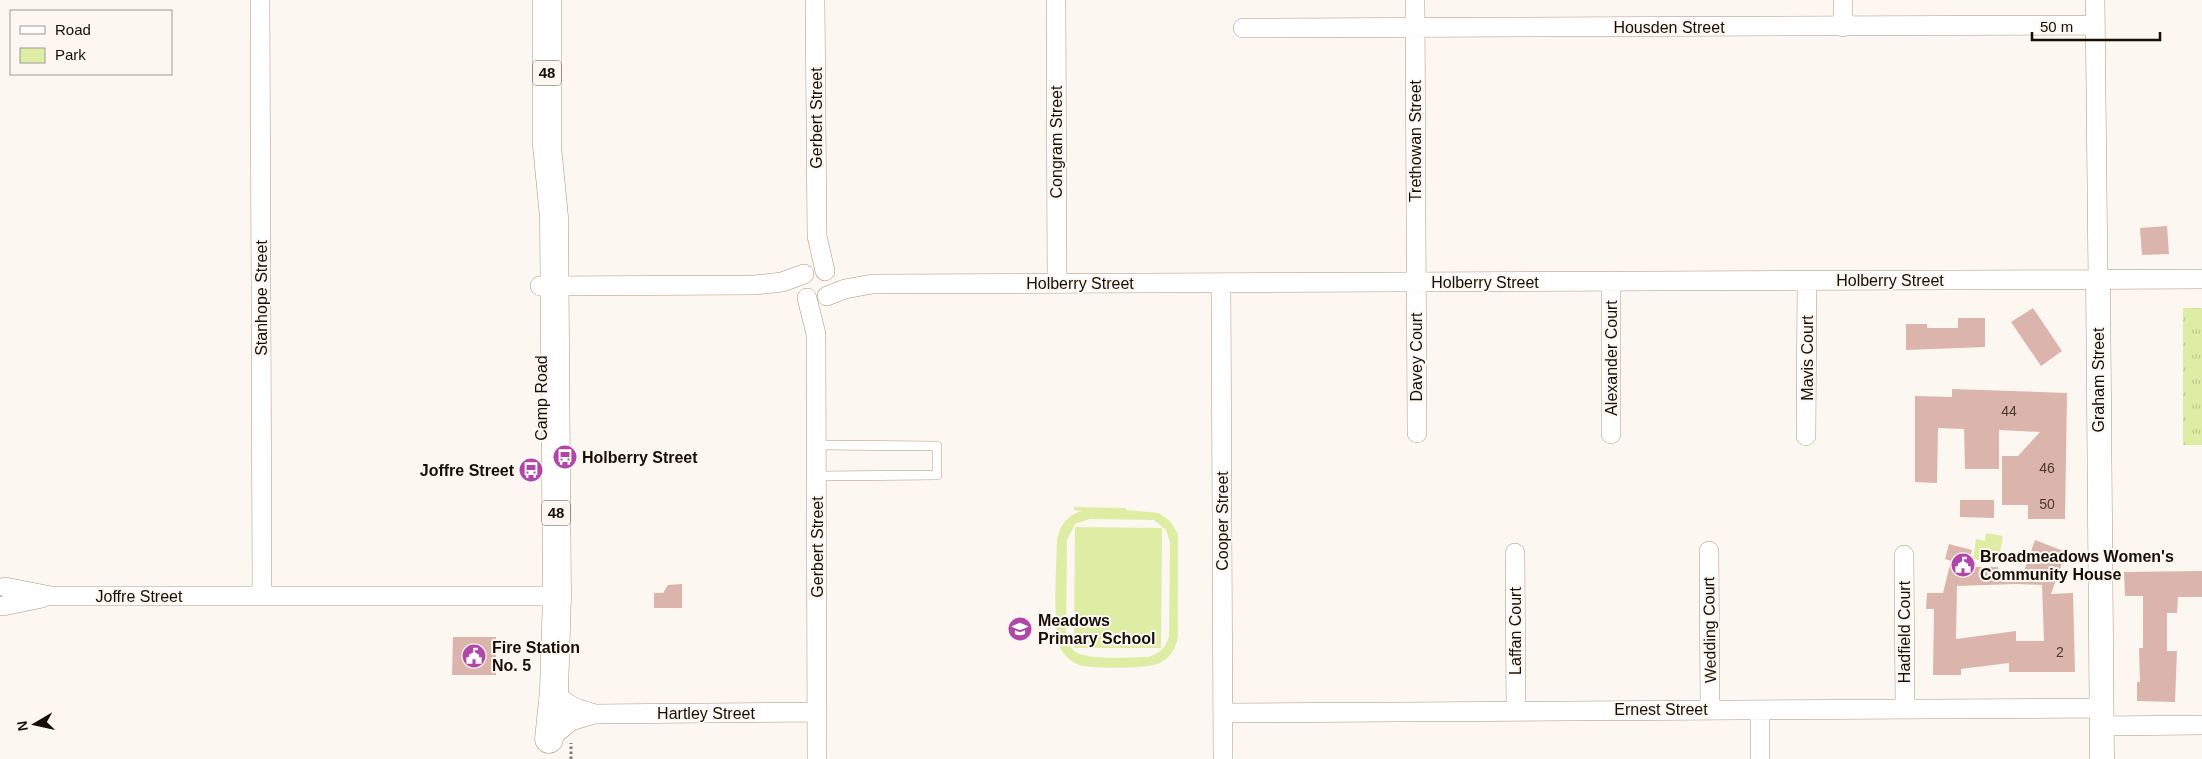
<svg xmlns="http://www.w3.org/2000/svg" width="2202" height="759" viewBox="0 0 2202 759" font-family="Arial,sans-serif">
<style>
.grass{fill:url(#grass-tufts)}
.green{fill:#ddeda4;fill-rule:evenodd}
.building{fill:#dbb5ab;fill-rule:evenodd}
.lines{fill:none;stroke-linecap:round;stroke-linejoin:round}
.service-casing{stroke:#af967d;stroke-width:10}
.minor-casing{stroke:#af967d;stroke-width:20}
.tertiary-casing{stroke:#af967d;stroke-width:25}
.primary-casing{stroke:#af967d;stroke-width:29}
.path{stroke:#807972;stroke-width:3;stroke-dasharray:2.5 2.5;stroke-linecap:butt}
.service{stroke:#fff;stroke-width:9}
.minor{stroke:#fff;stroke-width:19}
.tertiary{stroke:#fff;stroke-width:24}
.primary{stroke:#fff;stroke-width:28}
.labels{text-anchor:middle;stroke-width:4;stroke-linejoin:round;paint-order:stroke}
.number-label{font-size:14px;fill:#48382e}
.shield{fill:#fcf7f1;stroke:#5c544c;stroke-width:1}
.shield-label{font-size:15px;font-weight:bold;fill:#170e05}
.street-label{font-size:16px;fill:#170e05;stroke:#fcf7f1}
.poi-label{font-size:16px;font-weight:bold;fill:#170e05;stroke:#fcf7f1;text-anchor:start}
</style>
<defs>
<pattern id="grass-tufts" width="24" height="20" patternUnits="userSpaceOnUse" patternTransform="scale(1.25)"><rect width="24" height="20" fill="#ddeda4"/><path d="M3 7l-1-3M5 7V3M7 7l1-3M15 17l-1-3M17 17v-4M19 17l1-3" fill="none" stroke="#bdca8c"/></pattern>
</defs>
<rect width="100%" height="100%" fill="#fcf7f1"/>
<path class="grass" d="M 2183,308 L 2202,308 L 2202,445 L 2183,445 Z"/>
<path class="green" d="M 1074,507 L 1126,508 L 1126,510 L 1159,513 L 1170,521 L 1178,534 L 1178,636 C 1176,648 1171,657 1160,663 C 1147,669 1093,669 1079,665 C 1072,662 1066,657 1062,651 C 1051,633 1057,563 1057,540 C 1060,525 1068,514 1082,511 L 1074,510 ZM 1090,519 L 1154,520 L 1166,530 L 1170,543 L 1169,636 C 1166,648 1160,653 1148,657 C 1131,657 1087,661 1074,651 C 1069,646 1068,640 1066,633 L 1067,540 L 1075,524 Z
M 1075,527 L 1162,528 L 1161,648 L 1074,648 Z
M 1986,533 L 2003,536 L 1998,563 L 1973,559 L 1976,539 L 1985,541 Z"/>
<path class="building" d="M 2167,226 L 2169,254 L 2142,255 L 2140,228 Z
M 2033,308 L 2062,351 L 2041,366 L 2011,322 Z
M 1958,318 L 1985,318 L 1985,347 L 1906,350 L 1906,324 L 1927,324 L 1927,328 L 1958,328 Z
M 1952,389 L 2067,393 L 2065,519 L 2028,519 L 2028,505 L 2002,505 L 2002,456 L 2018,456 L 2040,432 L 1999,430 L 1999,469 L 1965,469 L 1964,429 L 1938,428 L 1937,483 L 1915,482 L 1915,396 L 1952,397 Z
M 1960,500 L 1994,500 L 1994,518 L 1960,517 Z
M 2035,540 L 2066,552 L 2051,594 L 2073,593 L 2075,672 L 2009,672 L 2009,663 L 1961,669 L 1961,675 L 1933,675 L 1934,609 L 1926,609 L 1927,593 L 1943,593 L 1951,561 L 1945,559 L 1949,544 L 1972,550 L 1969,560 L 1976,562 L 1975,567 L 1998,567 L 1998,570 L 2024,571 ZM 2016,584 L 2042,585 L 2044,641 L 2016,641 L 2016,631 L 1956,639 L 1957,586 Z
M 2202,571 L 2202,597 L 2178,597 L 2177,613 L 2167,613 L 2167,651 L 2177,651 L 2175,702 L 2137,701 L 2137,682 L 2140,682 L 2139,648 L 2143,648 L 2143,596 L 2125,596 L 2124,572 Z
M 682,584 L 682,608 L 654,608 L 654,593 L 663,593 L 668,585 Z
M 453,637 L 496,637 L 496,675 L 452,675 Z"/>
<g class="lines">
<defs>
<path id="service" d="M 817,476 L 937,475 L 937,446 L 817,445"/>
<path id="minor" d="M 260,0 L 262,596
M 815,0 L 817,236 L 825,271
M 1056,0 L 1057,283
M 1415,0 L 1417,433
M 1843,0 L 1843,27
M 2095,0 L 2098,279
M 1243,28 L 2095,25
M 1221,283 L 1223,759
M 540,286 L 755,285 L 782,282 L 804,274
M 827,296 L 845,289 L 872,284 L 2202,279
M 807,298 L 816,334 L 817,759
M 1611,434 L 1611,281
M 1806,436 L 1807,281
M 1709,551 L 1710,709
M 1515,553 L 1516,710
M 1904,555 L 1905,708
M 5,587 L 51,596 L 557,596
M 3,606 L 42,598
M 554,691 C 566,706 578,709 595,714
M 1760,710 L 1760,759
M 1223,713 L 2100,708
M 2100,726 L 2202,725
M 549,739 L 571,721 L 595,714 L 817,712"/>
<path id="tertiary" d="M 2098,279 L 2102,759"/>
<path id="primary" d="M 547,0 L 547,146 L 554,217 L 557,596 L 554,691 L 549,739"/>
</defs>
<use href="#service" class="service-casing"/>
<use href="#minor" class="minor-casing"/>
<use href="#tertiary" class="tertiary-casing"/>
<use href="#primary" class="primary-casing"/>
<path class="path" d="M 571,759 L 571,743"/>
<use href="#service" class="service"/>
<use href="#minor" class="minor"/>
<use href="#tertiary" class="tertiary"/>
<use href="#primary" class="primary"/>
</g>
<defs>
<symbol id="bus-disc" viewBox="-11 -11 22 22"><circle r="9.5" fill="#af46a8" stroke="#fcf7f1"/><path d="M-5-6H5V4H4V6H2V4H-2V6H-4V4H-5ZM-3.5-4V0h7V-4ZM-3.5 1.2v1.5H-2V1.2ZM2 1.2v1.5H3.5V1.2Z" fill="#fff"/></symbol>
<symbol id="civic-disc" viewBox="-11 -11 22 22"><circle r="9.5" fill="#af46a8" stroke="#fcf7f1"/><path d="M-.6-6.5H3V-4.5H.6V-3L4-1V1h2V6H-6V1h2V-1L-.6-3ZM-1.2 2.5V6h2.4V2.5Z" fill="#fff"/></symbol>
<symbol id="school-disc" viewBox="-11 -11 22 22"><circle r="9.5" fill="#af46a8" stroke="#fcf7f1"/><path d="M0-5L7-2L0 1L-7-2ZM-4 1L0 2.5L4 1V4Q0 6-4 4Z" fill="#fff"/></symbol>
</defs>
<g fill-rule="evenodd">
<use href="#bus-disc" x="551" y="443" width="28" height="28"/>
<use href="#bus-disc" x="517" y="456" width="28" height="28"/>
<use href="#civic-disc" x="1949" y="551" width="28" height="28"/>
<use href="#school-disc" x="1006" y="615" width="28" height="28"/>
<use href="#civic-disc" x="460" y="642" width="28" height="28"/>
</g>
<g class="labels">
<g class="number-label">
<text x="2009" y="416">44</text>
<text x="2047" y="473">46</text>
<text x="2047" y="509">50</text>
<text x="2060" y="657">2</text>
</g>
<g class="shield">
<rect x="533" y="60.5" width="28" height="25" rx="4"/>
<rect x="542" y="500.5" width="28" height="25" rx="4"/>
</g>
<g class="shield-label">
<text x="547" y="78">48</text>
<text x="556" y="518">48</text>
</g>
<g class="street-label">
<text x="1669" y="33">Housden Street</text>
<text transform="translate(816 118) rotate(-90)" y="6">Gerbert Street</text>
<text transform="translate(1415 141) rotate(-90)" y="6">Trethowan Street</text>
<text transform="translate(1056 142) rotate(-90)" y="6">Congram Street</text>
<text x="1890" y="286">Holberry Street</text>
<text x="1485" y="288">Holberry Street</text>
<text x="1080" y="289">Holberry Street</text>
<text transform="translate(261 298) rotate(-90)" y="6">Stanhope Street</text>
<text transform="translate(1416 357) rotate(-90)" y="6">Davey Court</text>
<text transform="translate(1611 358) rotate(-90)" y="6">Alexander Court</text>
<text transform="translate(1807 358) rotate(-90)" y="6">Mavis Court</text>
<text transform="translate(2098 380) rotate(-90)" y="6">Graham Street</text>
<text transform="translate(541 398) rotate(-90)" y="6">Camp Road</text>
<text transform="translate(1222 521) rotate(-90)" y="6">Cooper Street</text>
<text transform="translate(817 547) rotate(-90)" y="6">Gerbert Street</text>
<text x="139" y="602">Joffre Street</text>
<text transform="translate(1709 630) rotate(-91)" y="6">Wedding Court</text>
<text transform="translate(1515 631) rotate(-90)" y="6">Laffan Court</text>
<text transform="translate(1904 632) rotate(-90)" y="6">Hadfield Court</text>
<text x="1661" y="715">Ernest Street</text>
<text x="706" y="719">Hartley Street</text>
</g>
<g class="poi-label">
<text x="582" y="463">Holberry Street</text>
<text x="514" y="476" text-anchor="end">Joffre Street</text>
<text x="1980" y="562">Broadmeadows Women's<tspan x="1980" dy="18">Community House</tspan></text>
<text x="1038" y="626">Meadows<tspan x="1038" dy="18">Primary School</tspan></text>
<text x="492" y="653">Fire Station<tspan x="492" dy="18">No. 5</tspan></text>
</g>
</g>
<rect x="10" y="10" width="162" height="65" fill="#fcf7f1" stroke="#a09a93"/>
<rect x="20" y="26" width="25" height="8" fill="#ffffff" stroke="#a09a93"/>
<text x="55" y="35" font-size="15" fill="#170e05">Road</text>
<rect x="20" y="48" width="25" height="15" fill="#ddeda4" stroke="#a09a93"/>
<text x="55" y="60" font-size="15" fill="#170e05">Park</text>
<g transform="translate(35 724) rotate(261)" stroke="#fcf7f1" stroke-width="4" paint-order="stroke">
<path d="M0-4L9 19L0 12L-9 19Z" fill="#170e05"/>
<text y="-8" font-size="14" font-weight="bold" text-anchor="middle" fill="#170e05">N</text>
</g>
<path d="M2032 32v8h128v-8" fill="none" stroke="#170e05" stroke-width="2.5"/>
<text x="2040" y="32" font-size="15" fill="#170e05" stroke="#fcf7f1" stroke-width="4" paint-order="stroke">50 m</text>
</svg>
